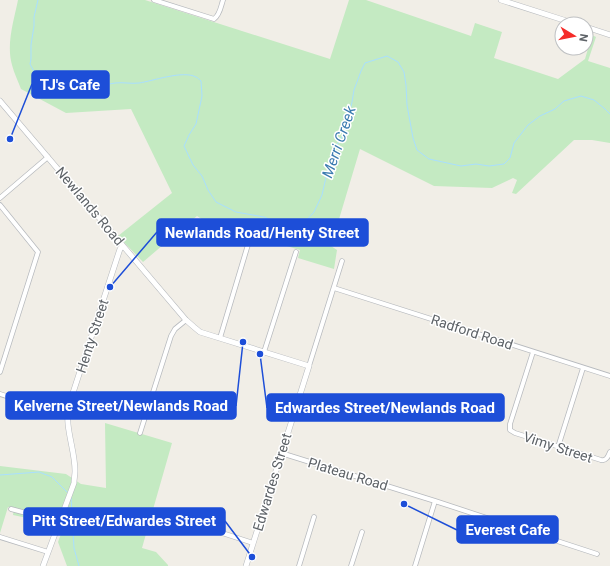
<svg xmlns="http://www.w3.org/2000/svg" width="610" height="566" viewBox="0 0 610 566" font-family="Roboto,sans-serif">
<style>
.green{fill:#c4eac2}
.lines{fill:none;stroke-linecap:round;stroke-linejoin:round}
.stream{stroke:#a9dfff;stroke-width:1}
.minor-casing{stroke:#b7babe;stroke-width:5.5}
.tertiary-casing{stroke:#b7babe;stroke-width:6}
.minor{stroke:#fff;stroke-width:4}
.tertiary{stroke:#fff;stroke-width:5}
.labels{text-anchor:middle;stroke-width:3;stroke-linejoin:round;paint-order:stroke}
.street-label{font-size:14px;fill:#5e6368;stroke:#fff}
.water-label{font-size:15px;font-style:italic;fill:#3b7bb0;stroke:#fff}
.leader{fill:none;stroke:#1d4ed8;stroke-width:1.5}
.callout-dot{fill:#1d4ed8;stroke:#fff;stroke-width:1.5}
.callout{fill:#1d4ed8;stroke:#1d4ed8;stroke-width:1.5}
.callout-label{font-size:15px;text-anchor:middle;font-weight:bold;fill:#fff}
</style>
<rect width="100%" height="100%" fill="#f1eee7"/>
<path class="green" d="M 18,0 L 145,0 L 330,59 L 349,0 L 366,0 L 471,36 L 475,23 L 502,32 L 494,58 L 558,79 L 585,59 L 592,35 L 596,37 L 588,61 L 610,68 L 610,143 L 592,140 L 574,140 L 516,194 L 512,193 L 517,180 L 513,178 L 492,188 L 434,186 L 360,149 L 331,246 L 337,250 L 334,269 L 298,258 L 300,250 L 230,229 L 228,236 L 197,216 L 143,262 L 118,236 L 172,193 L 131,109 L 66,113 L 21,89 C 18,81 14,73 12,65 C 6,44 14,20 18,0 Z
M 105,423 L 172,443 L 142,548 L 156,552 L 168,565 L 168,566 L 67,566 L 58,542 L 69,512 L 60,509 L 55,524 L 13,515 L 14,509 L 8,507 L 0,533 L 0,466 L 66,474 L 81,484 L 106,488 Z"/>
<g class="lines">
<path class="stream" d="M 38,0 L 34,17 L 34,26 L 31,45 L 31,59 L 30,64 C 32,68 35,73 38,76 C 49,86 74,90 88,89 C 97,88 106,84 115,83 C 123,82 131,84 139,83 C 153,81 183,70 196,77 C 198,78 199,79 201,81 L 202,96 L 196,124 L 189,135 L 184,146 L 193,165 L 202,176 L 208,190 L 216,202 L 236,212 L 264,217 L 279,223 L 304,223 L 314,212 L 322,195 L 332,151 L 341,139 L 346,127 L 352,102 L 354,90 L 361,71 L 365,63 L 387,56 L 398,62 L 404,72 L 406,85 L 407,105 L 413,138 L 417,150 L 429,159 L 461,166 L 476,164 L 489,166 L 504,164 L 510,158 L 514,143 L 528,125 L 540,116 L 555,109 L 564,101 L 581,96 L 594,100 L 605,109 L 610,114
M 0,475 L 39,472 L 52,477 L 68,493
M 71,497 L 74,548 L 79,566"/>
<defs>
<path id="minor" d="M 154,0 L 214,19 C 220,15 221,6 223,0
M 0,198 L 48,157
M 0,205 L 38,252 L 0,372
M 334,288 L 610,376
M 220,338 L 250,238
M 264,352 L 296,252
M 533,352 L 510,424 L 510,430 L 515,433 L 601,460 C 606,461 608,457 610,452
M 309,366 L 342,261
M 0,394 L 60,413 L 68,414
M 140,433 L 171,336 L 175,329 L 186,320
M 558,447 L 583,368
M 281,453 L 435,501 L 597,554
M 11,509 L 53,520
M 173,517 L 253,543
M 0,537 L 48,552
M 299,566 L 314,517
M 351,566 L 362,532
M 415,566 L 435,501"/>
<path id="tertiary" d="M 501,0 L 576,24
M 586,27 L 610,35
M 0,101 L 186,320 L 194,327 L 200,332 L 309,366 L 246,566
M 43,566 L 74,483 C 74,479 75,475 75,471 C 75,449 64,427 69,405 L 118,255 L 120,249 L 123,246"/>
</defs>
<use href="#minor" class="minor-casing"/>
<use href="#tertiary" class="tertiary-casing"/>
<use href="#minor" class="minor"/>
<use href="#tertiary" class="tertiary"/>
</g>
<g class="labels">
<g class="street-label">
<text transform="translate(90 206) rotate(50)" y="5">Newlands Road</text>
<text transform="translate(472 332) rotate(18)" y="5">Radford Road</text>
<text transform="translate(92 336) rotate(-72)" y="5">Henty Street</text>
<text transform="translate(558 447) rotate(18)" y="5">Vimy Street</text>
<text transform="translate(348 474) rotate(17)" y="5">Plateau Road</text>
<text transform="translate(272 482) rotate(-73)" y="5">Edwardes Street</text>
</g>
<g class="water-label">
<text transform="translate(339 142) rotate(-71)" y="5">Merri Creek</text>
</g>
</g>
<path class="leader" d="M10 139L32 84M110 287L157 232M243 342L236 406M260 354L267 408M252 557L225 521M404 504L457 530"/>
<g class="callout-dot">
<circle cx="10" cy="139" r="4"/>
<circle cx="110" cy="287" r="4"/>
<circle cx="243" cy="342" r="4"/>
<circle cx="260" cy="354" r="4"/>
<circle cx="252" cy="557" r="4"/>
<circle cx="404" cy="504" r="4"/>
</g>
<g class="callout">
<rect x="32" y="71" width="77" height="27" rx="4"/>
<rect x="157" y="219" width="211" height="27" rx="4"/>
<rect x="6" y="392" width="230" height="27" rx="4"/>
<rect x="267" y="394" width="237" height="27" rx="4"/>
<rect x="24" y="508" width="201" height="27" rx="4"/>
<rect x="457" y="516" width="101" height="27" rx="4"/>
</g>
<g class="callout-label">
<text x="70" y="90">TJ's Cafe</text>
<text x="262" y="238">Newlands Road/Henty Street</text>
<text x="121" y="411">Kelverne Street/Newlands Road</text>
<text x="385" y="413">Edwardes Street/Newlands Road</text>
<text x="124" y="526">Pitt Street/Edwardes Street</text>
<text x="508" y="535">Everest Cafe</text>
</g>
<g transform="translate(574 36) rotate(100)"><circle r="19" fill="#ffffff" stroke="#bfc1c3"/>
<path d="M0-3L7 15L0 10L-7 15Z" fill="#f52c29"/>
<text y="-6" font-size="11" font-weight="bold" text-anchor="middle" fill="#5e6368">N</text>
</g>
</svg>
